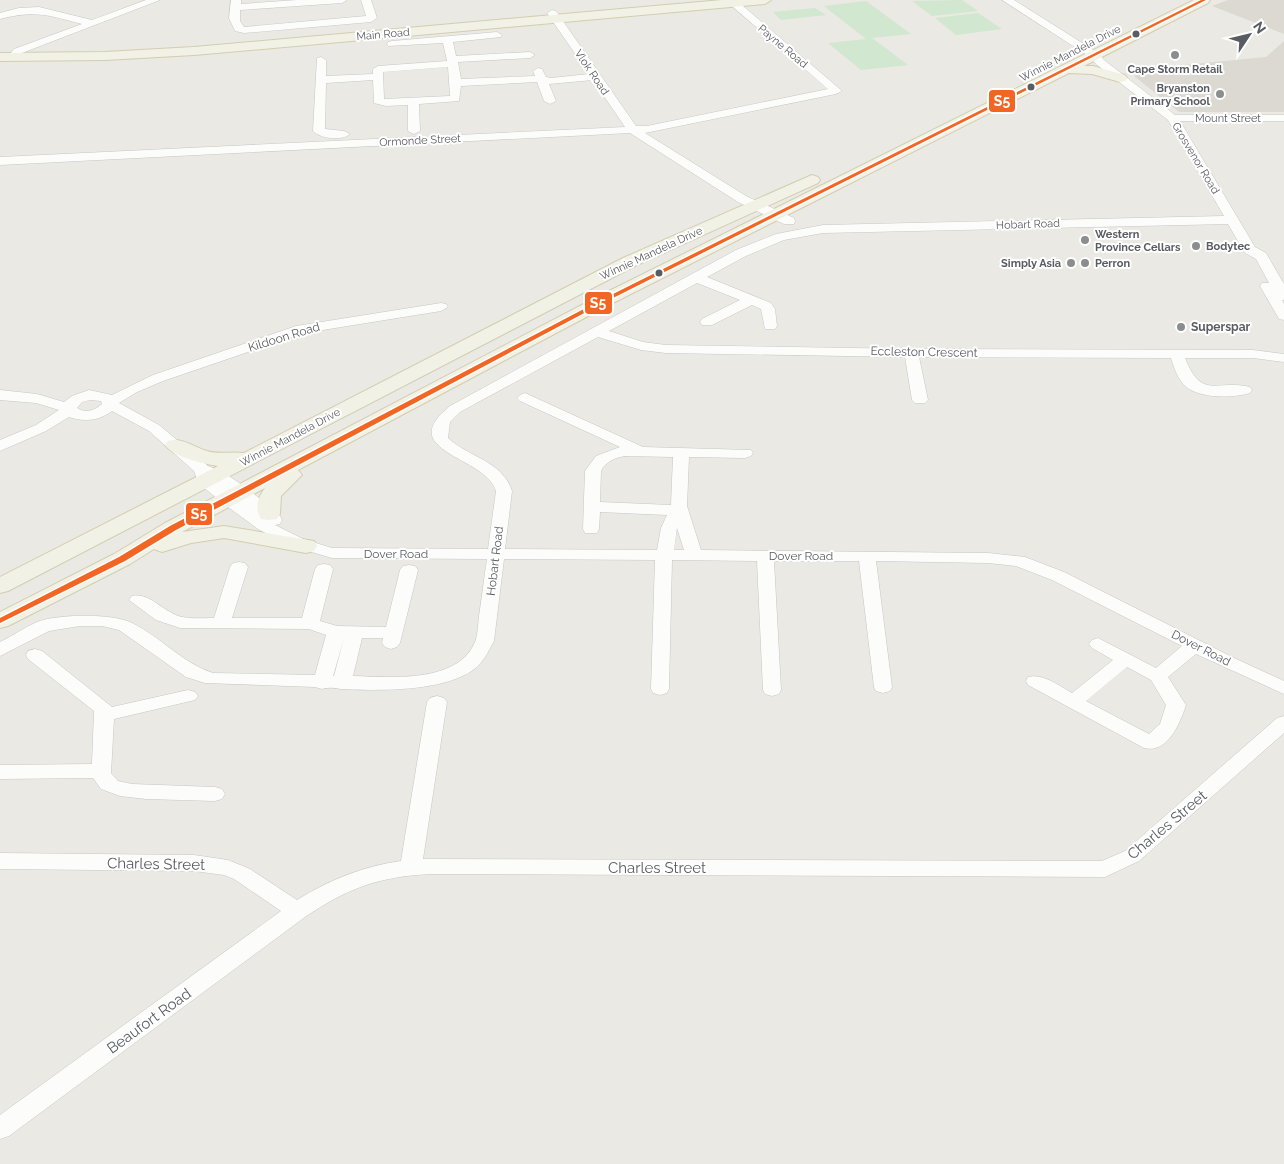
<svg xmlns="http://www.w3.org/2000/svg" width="1284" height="1164" viewBox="0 0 1284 1164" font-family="Raleway,sans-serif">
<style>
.education{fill:#dbd9d1}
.green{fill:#d1e7d0}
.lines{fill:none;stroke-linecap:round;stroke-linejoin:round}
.minor-casing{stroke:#c6c7c5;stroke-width:1}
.major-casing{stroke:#d3cdb0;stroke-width:2}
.minor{fill:#fcfcfb;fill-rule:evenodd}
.major{fill:#f2f1e6;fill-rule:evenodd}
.bus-1-casing{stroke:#fff;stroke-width:3}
.bus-1{fill:#f26522;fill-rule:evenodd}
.bus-dot{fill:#595c62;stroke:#fff;stroke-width:2}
.poi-dot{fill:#8c8d8f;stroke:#fff;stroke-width:2}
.labels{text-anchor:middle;stroke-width:4;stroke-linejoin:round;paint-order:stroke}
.far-street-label{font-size:11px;fill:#595c62;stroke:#fff}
.far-poi-label{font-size:11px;font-weight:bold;fill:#595c62;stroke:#fff;text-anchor:start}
.poi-label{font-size:12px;font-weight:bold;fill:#595c62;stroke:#fff;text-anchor:start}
.street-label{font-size:12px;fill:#595c62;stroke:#fff}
.near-street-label{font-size:15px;fill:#595c62;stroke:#fff}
.line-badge{stroke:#fff;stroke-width:2}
.badge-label{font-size:14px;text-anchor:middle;font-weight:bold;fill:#fff}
</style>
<rect width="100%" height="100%" fill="#eae9e3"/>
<path class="education" d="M 1228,0 L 1284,0 L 1284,34 L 1212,6 Z
M 1284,41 L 1284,112 L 1179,112 L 1134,76 L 1153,68 L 1266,57 Z"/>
<path class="green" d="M 962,0 L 978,11 L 932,16 L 912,1 Z
M 866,1 L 911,34 L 872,38 L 908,65 L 861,70 L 828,43 L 866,39 L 824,6 Z
M 815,8 L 826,15 L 781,20 L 773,12 Z
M 978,13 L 1002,29 L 956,35 L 935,18 Z"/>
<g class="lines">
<defs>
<path id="minor" d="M 146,0 L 160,0 L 22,53 L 17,59 L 13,60 L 8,57 L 14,49 L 82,24 C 47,15 36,10 0,19 L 0,13 L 19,8 L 39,7 L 92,20 Z
M 231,0 L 241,0 L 241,4 L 297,0 L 347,0 L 342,3 L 240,10 L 240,21 L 244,27 L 366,16 L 361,0 L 371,0 L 377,18 L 371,22 L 244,33 L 235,31 L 229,18 Z
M 725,0 L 736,0 L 842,91 L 836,94 L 645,133 L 746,196 L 794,218 L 795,221 L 794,224 L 784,224 L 738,202 L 630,133 L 0,165 L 0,157 L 625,127 L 593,80 L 549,84 L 556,101 L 550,104 L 544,101 L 537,82 L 461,86 L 459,101 L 419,104 L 420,131 L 414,134 L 408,131 L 408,105 L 386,106 L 374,103 L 373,80 L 326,83 L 325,129 L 344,131 L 350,134 C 342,141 321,139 313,131 L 317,58 L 321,57 L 326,60 L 326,76 L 373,74 L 373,69 L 378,66 L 447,61 L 443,43 L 388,46 L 387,44 L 388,42 L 392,41 L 497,32 L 502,35 L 501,37 L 453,42 L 456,56 L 530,52 L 535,55 L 530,58 L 458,62 L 461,79 L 535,76 L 533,71 L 538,68 L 542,69 L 546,77 L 551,78 L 589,74 L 547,13 L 552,10 L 556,11 L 636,126 L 647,126 L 828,89 ZM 448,67 L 450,96 L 384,99 L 383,72 Z
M 1002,0 L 1014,0 L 1098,53 L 1104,60 L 1175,115 L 1284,115 L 1284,121 L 1180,121 L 1255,247 L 1266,253 L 1284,284 L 1284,300 L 1282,300 L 1284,304 L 1284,320 L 1279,319 L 1260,286 L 1262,283 L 1269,283 L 1256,259 L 1245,253 L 1228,224 L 823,233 L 784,240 L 746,256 L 707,277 L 771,303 L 775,309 L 777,326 L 775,329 L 765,329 L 761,309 L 752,305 L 712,325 L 702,325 L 700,322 L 702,319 L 740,300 L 697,283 L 609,331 L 643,342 L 666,345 L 911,349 L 1253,350 L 1284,354 L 1284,362 L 1253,358 L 1185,358 C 1202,401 1217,379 1250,387 L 1252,390 L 1250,393 C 1233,398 1200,399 1185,386 C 1178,379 1174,368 1171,358 L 919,357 L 928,400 L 925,403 L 915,403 L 912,400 L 905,357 L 666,353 L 641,350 L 598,337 L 460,412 L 450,422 L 448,438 C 468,457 503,461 512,491 L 505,549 L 657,550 L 661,528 L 667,515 L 600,512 L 599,529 L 597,533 L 585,533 L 583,529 L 585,471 L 596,456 L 620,447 L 520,401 L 517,398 L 520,395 L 525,393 L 643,447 L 751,450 L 753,453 L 751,456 L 745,458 L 689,457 L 687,506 L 701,550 L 988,553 L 1025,557 L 1064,572 L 1234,658 L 1284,681 L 1284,694 L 1196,654 L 1168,677 L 1186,705 C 1180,723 1168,754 1144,748 L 1028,685 L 1026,681 L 1028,677 C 1043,673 1059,686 1072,693 L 1113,660 L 1092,648 L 1089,644 L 1092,640 L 1098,638 L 1156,668 L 1182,646 L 1052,580 L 1016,566 L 988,563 L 876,561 L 892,687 L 890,691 L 883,693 L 876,691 L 874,687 L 859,561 L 774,561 L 781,690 L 779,694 L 772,696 L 765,694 L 763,690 L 757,561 L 672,560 L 669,689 L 667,693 L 660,695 L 653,693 L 651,689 L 655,560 L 504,559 L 494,641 C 489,650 485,659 477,667 C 448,692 378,691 341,689 C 334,688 329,687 322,689 L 315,687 L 205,683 L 186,677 L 119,630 L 102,626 L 80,626 L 49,631 L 0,656 L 0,642 C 12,636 24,628 37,622 C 58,614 112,613 132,623 C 161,637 182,663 213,673 L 315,675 L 326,635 L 309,629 L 180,628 L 156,620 L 129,600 L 132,596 C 150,592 164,613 182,617 C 191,619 204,618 214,618 L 230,567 L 233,563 L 239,562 L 245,563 L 248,567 L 232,618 L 302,618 L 315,569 L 318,565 L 324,564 L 330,565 L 333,569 L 320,621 L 337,626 L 386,627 L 400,570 L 403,566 L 409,565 L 415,566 L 418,570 L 400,643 L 397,647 L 391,649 L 385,647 L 382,643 L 383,638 L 362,638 L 353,676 C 389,677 458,684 475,642 C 478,635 478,624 479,616 C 482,597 484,578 487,559 L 332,558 L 291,546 L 258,529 L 228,507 L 199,484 L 194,471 L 149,431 L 112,411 C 99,421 84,422 69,417 L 46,431 L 0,451 L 0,440 L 36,425 L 59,410 L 36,403 L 0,400 L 0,390 L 37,394 L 64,402 L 72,396 L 89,390 L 112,395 L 153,375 L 296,326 L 441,303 L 446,304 L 448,307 L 441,311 L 304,333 L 163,381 L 137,392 L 119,403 L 159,425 L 208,466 L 223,472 L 248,489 L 280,516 L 282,520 L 280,524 L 275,525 L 303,539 L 332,548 L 488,549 L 496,491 C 486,456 393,452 450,406 L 736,250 L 776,234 L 823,225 L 1224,216 L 1168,120 L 1096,64 L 1090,57 ZM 90,400 L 101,401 L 102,404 C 95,410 86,414 77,408 L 82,402 ZM 625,456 L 673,457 L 671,505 L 600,502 L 601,471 C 606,461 615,458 625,456 ZM 677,528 L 684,550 L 674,550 ZM 344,638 L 334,676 L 333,676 ZM 1127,667 L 1151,680 L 1166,705 L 1160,724 L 1149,734 L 1086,701 Z
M 35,649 L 42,651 L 112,707 L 188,690 L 195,692 L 198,696 L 195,700 L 114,719 L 111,773 L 118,781 L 132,784 L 215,787 L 222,789 L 225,794 L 222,799 L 215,801 L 146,799 L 120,796 L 101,789 L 93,778 L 0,779 L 0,765 L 92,764 L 94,711 L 28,659 L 26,655 L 28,651 Z
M 437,696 L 444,698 L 447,702 L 423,859 L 1102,861 L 1125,851 L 1277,718 L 1284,716 L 1284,733 L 1139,861 L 1105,877 L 430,874 C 378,877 348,888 305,917 L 9,1136 L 0,1139 L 0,1115 L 281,911 L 234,879 L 224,875 L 194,871 L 0,869 L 0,853 L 194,855 L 228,860 L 250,869 L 297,900 C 329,880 364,866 401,861 L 427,702 L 430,698 Z"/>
<path id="major" d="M 722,0 L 771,0 L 765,4 L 194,55 L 105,60 L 0,61 L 0,53 L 105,52 L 194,47 Z
M 1194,0 L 1210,0 L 1208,3 L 1084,66 L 1093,66 L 1125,75 L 1127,78 L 1125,81 L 1120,82 L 1092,74 L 1069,73 L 609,305 L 298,470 L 302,475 L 281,496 L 280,514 L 277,519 L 269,520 L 261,519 C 254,508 258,497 265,488 L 182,532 L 224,526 L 314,541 L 317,546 L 314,551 L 306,553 L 224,538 L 191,543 L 162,552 L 154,549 L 130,564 L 8,626 L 0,628 L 0,612 L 114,554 L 165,523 L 597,297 Z
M 812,175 L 818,177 L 820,180 L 818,183 L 635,266 L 8,591 L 0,593 L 0,577 L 218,466 C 204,464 173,457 165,445 L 168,441 C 182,437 193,447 207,451 C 219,455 231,451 244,453 L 623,258 Z"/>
</defs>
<use href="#minor" class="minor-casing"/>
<use href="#major" class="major-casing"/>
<use href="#minor" class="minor"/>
<use href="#major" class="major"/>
<defs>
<path id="bus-1" d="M 1201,0 L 1206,0 L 605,302 L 176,530 L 125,561 L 0,623 L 0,618 L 119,557 L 170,526 L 601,300 Z"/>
</defs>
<use href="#bus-1" class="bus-1-casing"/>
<use href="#bus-1" class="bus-1"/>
</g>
<g class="bus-dot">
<circle cx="1136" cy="34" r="4.5"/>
<circle cx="1031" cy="87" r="4.5"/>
<circle cx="659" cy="273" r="4.5"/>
</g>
<g class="poi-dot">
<circle cx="1175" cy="55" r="5"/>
<circle cx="1220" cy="94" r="5"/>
<circle cx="1085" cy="240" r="5"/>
<circle cx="1196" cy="246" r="5"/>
<circle cx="1071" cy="263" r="5"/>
<circle cx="1085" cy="263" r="5"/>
<circle cx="1181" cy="327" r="5"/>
</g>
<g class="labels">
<g class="far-street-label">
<text transform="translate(383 34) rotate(-5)" y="4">Main Road</text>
<text transform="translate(783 46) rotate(40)" y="4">Payne Road</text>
<text transform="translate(1070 53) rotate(-27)" y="4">Winnie Mandela Drive</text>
<text transform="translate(592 72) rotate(56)" y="4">Vlok Road</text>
<text x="1228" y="122">Mount Street</text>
<text transform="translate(420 140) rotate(-3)" y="4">Ormonde Street</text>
<text transform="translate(1196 158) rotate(59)" y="4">Grosvenor Road</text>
<text transform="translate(1028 224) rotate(-2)" y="4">Hobart Road</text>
<text transform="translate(651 253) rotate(-25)" y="4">Winnie Mandela Drive</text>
<text transform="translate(290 437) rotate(-28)" y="4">Winnie Mandela Drive</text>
</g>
<g class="far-poi-label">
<text x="1175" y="73" text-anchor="middle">Cape Storm Retail</text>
<text x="1210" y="92" text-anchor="end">Bryanston<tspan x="1210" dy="13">Primary School</tspan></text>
<text x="1095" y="238">Western<tspan x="1095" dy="13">Province Cellars</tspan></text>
<text x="1206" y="250">Bodytec</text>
<text x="1061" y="267" text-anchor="end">Simply Asia</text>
<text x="1095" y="267">Perron</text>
</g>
<g class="poi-label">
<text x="1191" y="331">Superspar</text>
</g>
<g class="street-label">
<text transform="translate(284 337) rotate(-17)" y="4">Kildoon Road</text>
<text transform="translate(924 352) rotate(1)" y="4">Eccleston Crescent</text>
<text x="396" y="558">Dover Road</text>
<text x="801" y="560">Dover Road</text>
<text transform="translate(495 561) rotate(-83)" y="4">Hobart Road</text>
<text transform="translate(1201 648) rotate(27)" y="4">Dover Road</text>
</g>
<g class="near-street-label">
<text transform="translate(1167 825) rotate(-40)" y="5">Charles Street</text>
<text transform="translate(156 864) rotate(1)" y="5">Charles Street</text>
<text x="657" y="873">Charles Street</text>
<text transform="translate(149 1021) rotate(-36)" y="5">Beaufort Road</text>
</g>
</g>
<g class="line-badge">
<rect x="988" y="89" width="28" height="24" rx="5" fill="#f26522"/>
<rect x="584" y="291" width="29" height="24" rx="5" fill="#f26522"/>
<rect x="185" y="502" width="28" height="24" rx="5" fill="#f26522"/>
</g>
<g class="badge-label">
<text x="1002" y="106">S5</text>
<text x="598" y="308">S5</text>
<text x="199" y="519">S5</text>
</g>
<g transform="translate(1249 35) rotate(55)" stroke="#ffffff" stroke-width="4" paint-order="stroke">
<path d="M0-4L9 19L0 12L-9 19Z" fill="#595c62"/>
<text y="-8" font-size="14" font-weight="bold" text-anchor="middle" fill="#595c62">N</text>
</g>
</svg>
